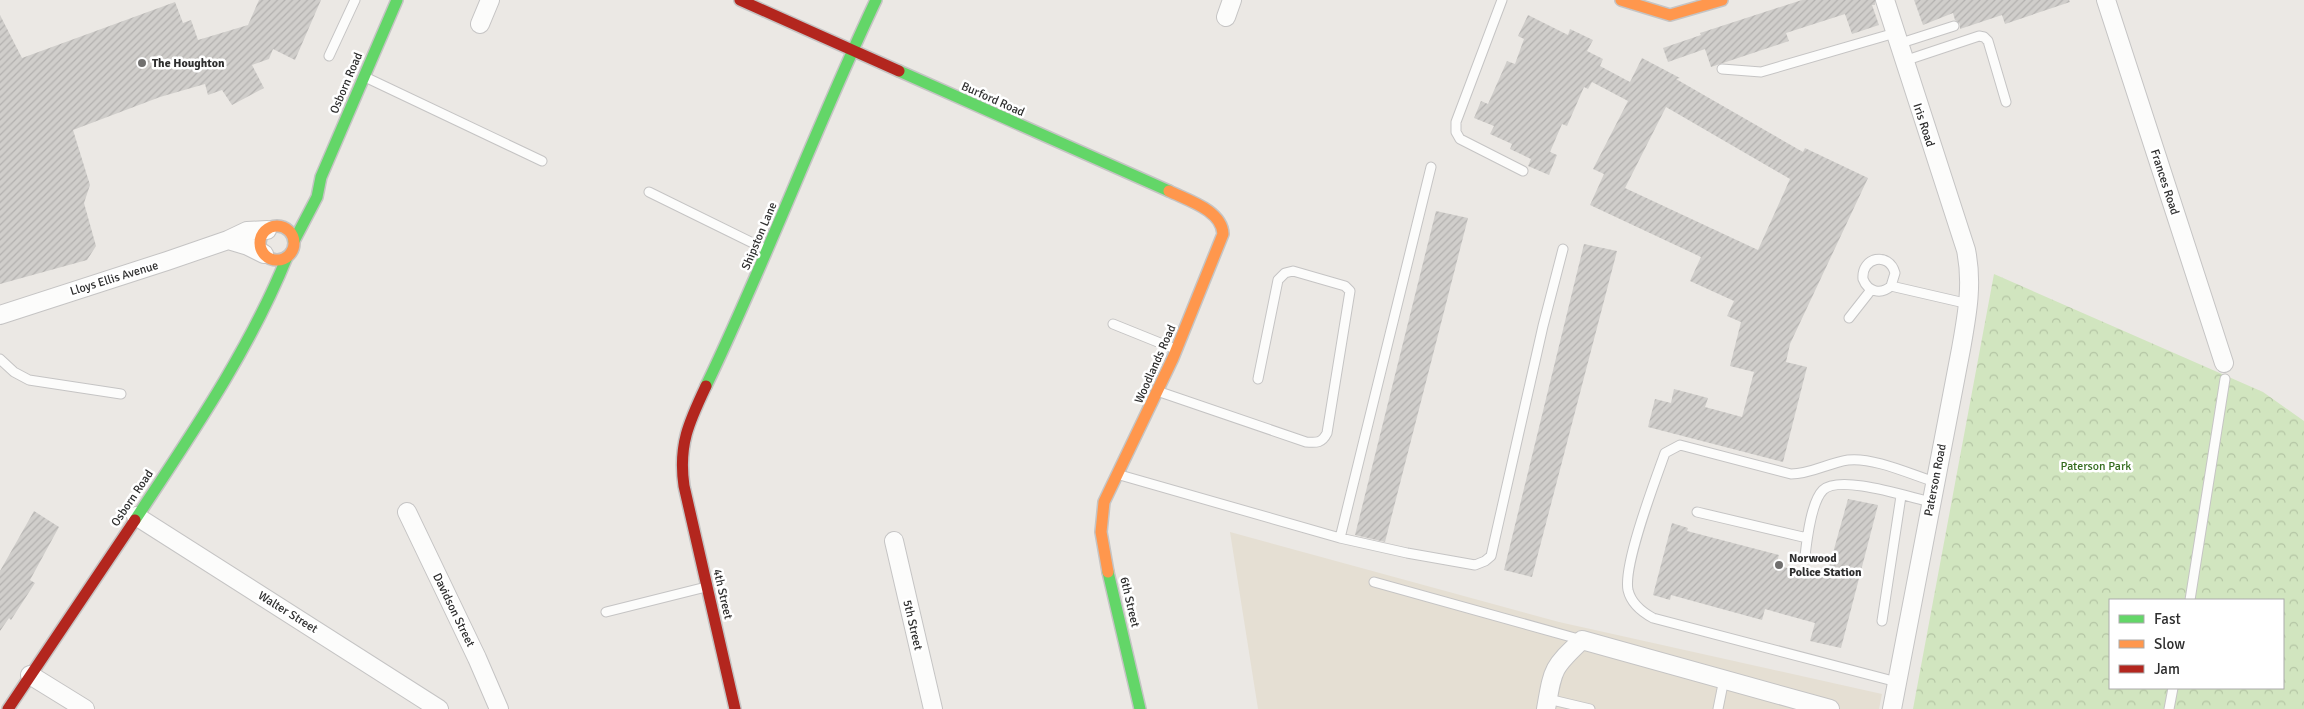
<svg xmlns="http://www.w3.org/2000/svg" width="2304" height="709" viewBox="0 0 2304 709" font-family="Signika,sans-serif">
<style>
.education{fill:#e5dfd3}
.park{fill:url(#park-crowns);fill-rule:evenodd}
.building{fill:url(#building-hatch);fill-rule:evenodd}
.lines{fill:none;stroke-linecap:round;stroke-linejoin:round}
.lane-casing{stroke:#c5c4c4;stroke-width:11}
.street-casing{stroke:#c5c4c4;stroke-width:20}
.fast-casing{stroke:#c5c4c4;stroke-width:14}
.slow-casing{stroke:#c5c4c4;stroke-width:14}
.jam-casing{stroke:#c5c4c4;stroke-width:14}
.lane{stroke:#fcfcfb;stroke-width:9}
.street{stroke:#fcfcfb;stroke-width:18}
.fast{stroke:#63d668;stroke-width:11}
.slow{stroke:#ff974d;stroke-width:11}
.jam{stroke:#b3261e;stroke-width:11}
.poi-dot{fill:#706f6e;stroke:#fff;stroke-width:2}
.labels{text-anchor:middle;stroke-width:5;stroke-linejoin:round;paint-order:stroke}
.poi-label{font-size:12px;font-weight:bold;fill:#2e2e2e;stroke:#fff;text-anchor:start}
.street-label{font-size:12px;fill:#2e2e2e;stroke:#fff}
.park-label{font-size:12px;fill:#336b1e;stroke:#fff}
</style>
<defs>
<pattern id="park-crowns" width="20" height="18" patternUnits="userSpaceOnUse" patternTransform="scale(1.25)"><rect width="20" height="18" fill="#d1e5bf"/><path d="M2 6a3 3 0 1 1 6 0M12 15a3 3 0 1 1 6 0" fill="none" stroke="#b4c5a4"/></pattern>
<pattern id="building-hatch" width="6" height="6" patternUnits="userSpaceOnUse" patternTransform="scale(1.25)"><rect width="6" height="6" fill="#d0cecb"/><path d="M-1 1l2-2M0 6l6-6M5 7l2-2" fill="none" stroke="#b3b1af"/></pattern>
</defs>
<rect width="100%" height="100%" fill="#ebe8e4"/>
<path class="education" d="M 1230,532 L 1559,622 L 1882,694 L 1879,709 L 1258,709 Z"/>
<path class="park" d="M 1994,274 L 2263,392 L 2304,421 L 2304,709 L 1913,709 ZM 2110,600 L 2283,600 L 2283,688 L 2110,688 Z"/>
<path class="building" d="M 259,0 L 321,0 L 295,60 L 273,49 L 269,59 L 252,65 L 264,88 L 232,105 L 222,90 L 208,95 L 205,84 L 160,97 L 73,130 L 90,185 L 84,203 L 96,246 L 87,260 L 0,284 L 0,15 L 22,58 L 175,2 L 183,23 L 191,20 L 198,40 L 248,25 Z
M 1802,0 L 1875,0 L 1875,5 L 1872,5 L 1879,25 L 1852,34 L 1845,14 L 1786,33 L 1789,41 L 1711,67 L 1705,49 L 1668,62 L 1663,48 L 1701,35 L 1700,33 Z
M 1914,0 L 2069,0 L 2070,2 L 2005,24 L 2002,15 L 1960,29 L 1960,24 L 1955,20 L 1953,13 L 1923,25 Z
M 1528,15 L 1568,35 L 1570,29 L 1593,40 L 1587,51 L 1603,59 L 1600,66 L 1630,82 L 1642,58 L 1680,78 L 1676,79 L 1803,152 L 1805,148 L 1868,178 L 1790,344 L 1786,362 L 1807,367 L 1783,462 L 1648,427 L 1655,399 L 1671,403 L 1674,389 L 1708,398 L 1705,407 L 1742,417 L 1754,372 L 1730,366 L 1741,322 L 1727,316 L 1734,301 L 1690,281 L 1701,257 L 1590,205 L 1604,174 L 1593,169 L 1628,101 L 1592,82 L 1588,89 L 1584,87 L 1567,126 L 1562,124 L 1550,152 L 1557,155 L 1549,175 L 1528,166 L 1531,159 L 1510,149 L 1512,144 L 1490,134 L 1494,126 L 1474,118 L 1481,101 L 1488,104 L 1507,61 L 1515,64 L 1524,39 L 1518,36 ZM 1666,107 L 1790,179 L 1758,250 L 1625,188 Z
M 1436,211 L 1468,218 L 1385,542 L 1355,535 Z
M 1584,244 L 1617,251 L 1532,577 L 1504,570 Z
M 1848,499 L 1878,505 L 1841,648 L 1810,641 L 1815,623 L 1765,609 L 1762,620 L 1671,595 L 1670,600 L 1653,595 L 1672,523 L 1688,528 L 1687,531 L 1779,555 L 1776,565 L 1826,578 Z
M 34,511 L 59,527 L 30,580 L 35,583 L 11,620 L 9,618 L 0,631 L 0,571 Z"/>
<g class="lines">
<defs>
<path id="lane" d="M 1502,0 L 1456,122 L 1456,132 L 1460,139 L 1523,171
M 1898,44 L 1954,26
M 329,56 L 355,0
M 1904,61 L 1979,36 L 1984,37 L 1988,41 L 2006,102
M 1722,69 L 1761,72 L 1895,33
M 365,77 L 542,161
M 649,192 L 765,249
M 1891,286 L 1895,273 C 1889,251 1861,257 1863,279 C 1868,292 1881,295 1891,286 L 1969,304
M 1849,318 L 1871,290
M 1113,324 L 1175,349
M 0,359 L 14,372 L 29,380 L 121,394
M 1160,392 L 1306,442 C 1317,443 1322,443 1327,433 L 1350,291 L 1345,286 L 1293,271 L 1285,273 L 1278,280 L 1258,379
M 1120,475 L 1340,538 L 1431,167
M 1697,512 L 1807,538
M 1340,538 L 1407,553 L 1475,565 L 1485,561 L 1491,556 L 1543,326 L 1563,249
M 1805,556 C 1807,539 1811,502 1823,490 C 1840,474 1908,497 1931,502
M 1374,582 L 1582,640
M 2190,600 L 2225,379
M 606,612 L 706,587
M 1882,621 L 1901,496
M 1897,682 L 1653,618 C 1642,612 1631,603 1628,590 C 1623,565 1655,481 1665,453 L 1680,445 L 1791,474 C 1811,474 1828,463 1848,460 C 1873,457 1910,474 1935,482
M 1548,699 L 1590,709
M 1718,709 L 1724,679
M 2169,709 L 2173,688"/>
<path id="street" d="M 1885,0 L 1966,250 C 1973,284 1967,315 1961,349 L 1892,709
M 2106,0 L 2224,363
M 1226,17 L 1232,0
M 480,24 L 490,0
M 228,240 L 248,246 L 264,254
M 0,315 L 167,261 L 228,240 L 247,231 L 267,230
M 407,512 L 477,658 L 499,709
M 136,516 L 439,709
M 894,541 L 933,709
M 30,675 L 85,709
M 1546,709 C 1553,669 1552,668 1582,640 L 1830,709"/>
<path id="fast" d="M 899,71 L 1169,191
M 294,241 L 317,197 L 321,177 L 397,0
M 706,386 C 767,259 816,127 876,0
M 135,520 C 191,435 249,351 287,257
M 1108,572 L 1140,709"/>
<path id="slow" d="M 1621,0 L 1670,15 L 1722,0
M260 243a17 17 0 1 1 34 0a17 17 0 1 1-34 0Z
M 1108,572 L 1101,532 L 1104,502 L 1173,358 L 1223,234 C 1222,210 1187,200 1169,191"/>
<path id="jam" d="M 740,0 L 899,71
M 706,386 C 689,422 678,445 684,486 L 735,709
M 8,709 L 135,520"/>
</defs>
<use href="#lane" class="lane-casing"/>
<use href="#street" class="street-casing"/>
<use href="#fast" class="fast-casing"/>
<use href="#slow" class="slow-casing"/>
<use href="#jam" class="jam-casing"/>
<use href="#lane" class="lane"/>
<use href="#street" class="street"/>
<use href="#fast" class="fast"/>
<use href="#slow" class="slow"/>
<use href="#jam" class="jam"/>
</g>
<g class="poi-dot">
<circle cx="142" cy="63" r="5"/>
<circle cx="1779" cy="565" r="5"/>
</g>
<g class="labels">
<g class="poi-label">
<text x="152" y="67">The Houghton</text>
<text x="1789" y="562">Norwood<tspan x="1789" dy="14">Police Station</tspan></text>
</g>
<g class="street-label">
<text transform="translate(346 83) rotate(-67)" y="4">Osborn Road</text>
<text transform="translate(993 99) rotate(24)" y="4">Burford Road</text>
<text transform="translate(1924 125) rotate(72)" y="4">Iris Road</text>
<text transform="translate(2165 182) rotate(72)" y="4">Frances Road</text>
<text transform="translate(759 236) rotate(-67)" y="4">Shipston Lane</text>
<text transform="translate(114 278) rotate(-17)" y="4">Lloys Ellis Avenue</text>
<text transform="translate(1155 364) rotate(-66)" y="4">Woodlands Road</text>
<text transform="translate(1935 480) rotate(-79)" y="4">Paterson Road</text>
<text transform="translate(132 498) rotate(-56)" y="4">Osborn Road</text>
<text transform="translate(723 594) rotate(77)" y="4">4th Street</text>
<text transform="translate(1130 602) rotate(77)" y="4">6th Street</text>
<text transform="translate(454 610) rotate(64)" y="4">Davidson Street</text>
<text transform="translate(288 612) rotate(32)" y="4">Walter Street</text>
<text transform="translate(913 625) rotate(77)" y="4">5th Street</text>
</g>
<g class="park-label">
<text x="2096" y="470">Paterson Park</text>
</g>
</g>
<rect x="2109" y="599" width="175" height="90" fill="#ffffff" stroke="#ababab"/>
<rect x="2119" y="615" width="25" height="8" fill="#63d668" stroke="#ababab"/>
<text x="2154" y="624" font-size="15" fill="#2e2e2e">Fast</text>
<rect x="2119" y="640" width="25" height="8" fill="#ff974d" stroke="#ababab"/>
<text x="2154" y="649" font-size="15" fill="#2e2e2e">Slow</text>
<rect x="2119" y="665" width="25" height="8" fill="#b3261e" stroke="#ababab"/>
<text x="2154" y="674" font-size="15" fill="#2e2e2e">Jam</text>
</svg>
